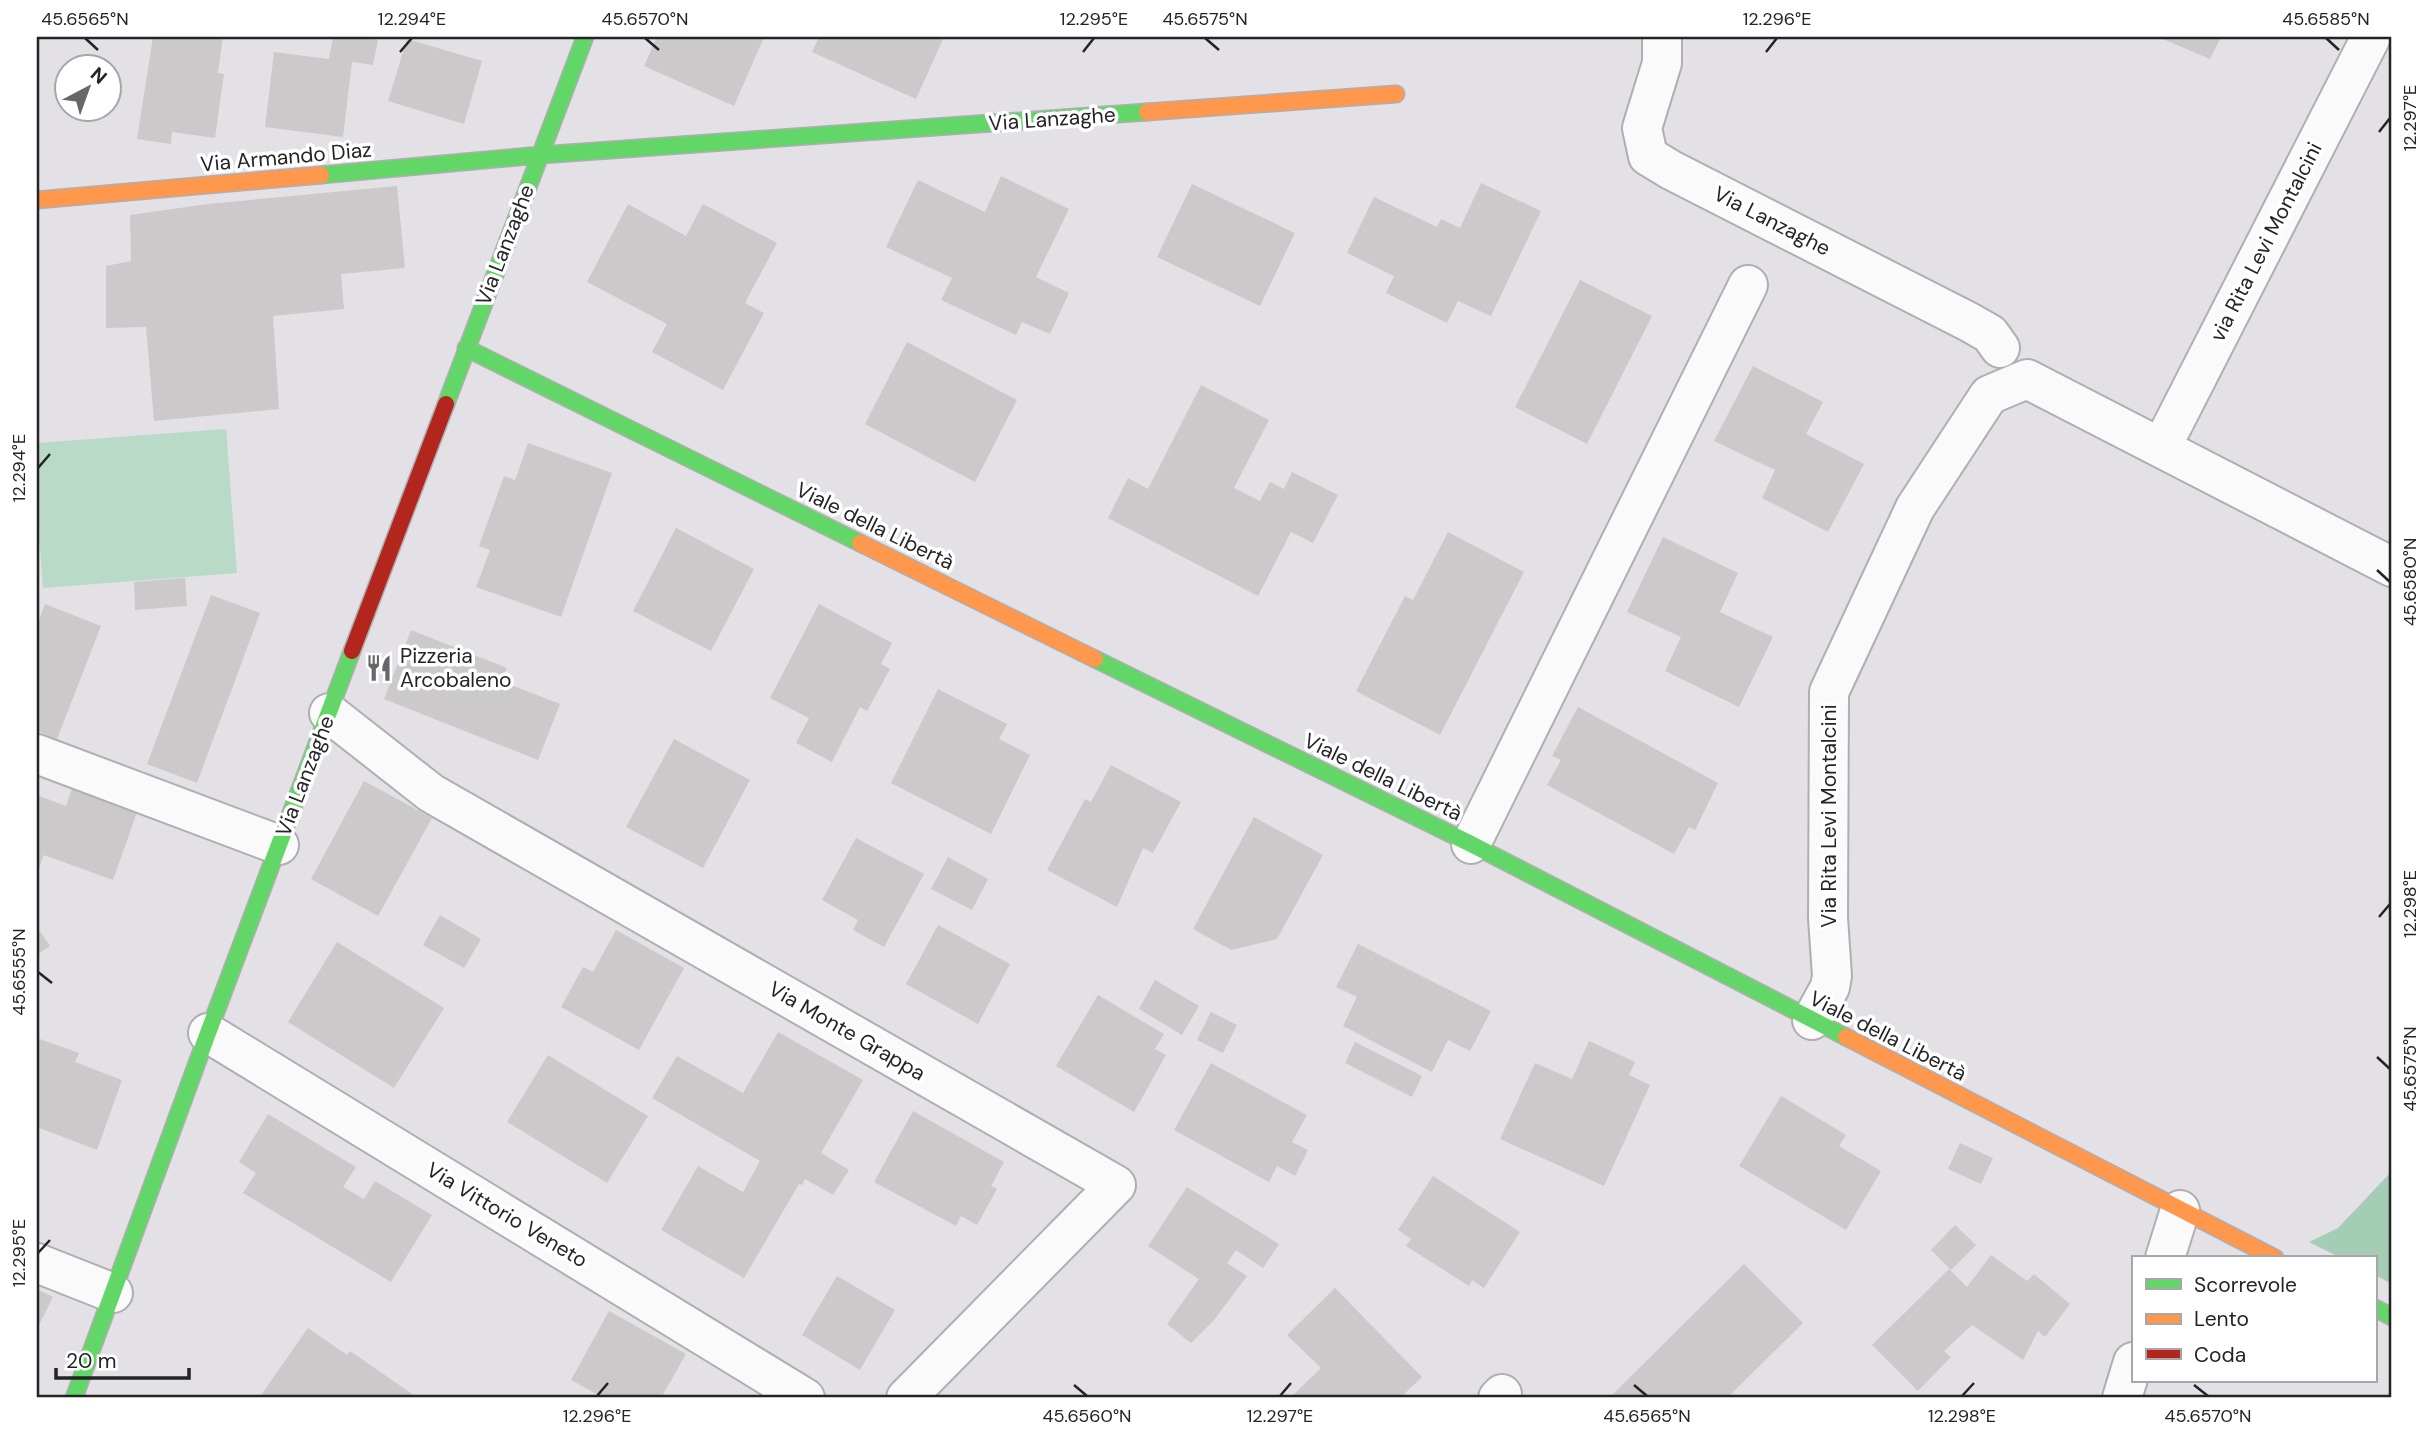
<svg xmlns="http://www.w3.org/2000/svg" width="2429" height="1435" viewBox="0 0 2429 1435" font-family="'DM Sans',sans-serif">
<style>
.green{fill:#b8dac6}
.forest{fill:#a5ccb5}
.building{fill:#cbc9ca}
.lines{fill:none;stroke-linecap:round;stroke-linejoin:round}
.street-casing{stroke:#afaeb1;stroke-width:42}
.fast-casing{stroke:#afaeb1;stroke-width:19}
.slow-casing{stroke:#afaeb1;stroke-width:19}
.jam-casing{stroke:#afaeb1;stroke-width:19}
.street{stroke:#fbfafb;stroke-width:38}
.fast{stroke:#63d668;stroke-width:16}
.slow{stroke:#ff974d;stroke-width:16}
.jam{stroke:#b3261e;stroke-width:16}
.ticks{fill:none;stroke:#242326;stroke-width:2.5}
.labels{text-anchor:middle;stroke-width:7;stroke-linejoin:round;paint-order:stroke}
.street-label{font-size:21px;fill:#242326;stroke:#fff}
.poi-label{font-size:21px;fill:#242326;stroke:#fff;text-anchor:start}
.neatline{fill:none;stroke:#242326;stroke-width:2.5}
.ticks-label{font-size:18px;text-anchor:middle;fill:#242326}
</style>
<rect width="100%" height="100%" fill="#e3e1e6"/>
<path class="green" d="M 226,429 L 237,573 L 43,588 L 37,508 L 37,443 Z"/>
<path class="forest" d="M 2392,1171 L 2392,1284 L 2375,1275 L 2375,1258 L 2341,1258 L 2309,1242 L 2338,1228 Z"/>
<path class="building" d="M 153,37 L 223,37 L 218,73 L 224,74 L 215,138 L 172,132 L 171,144 L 137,139 Z
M 333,37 L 362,37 L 378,40 L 373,65 L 352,62 L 343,137 L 265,127 L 274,52 L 329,59 Z
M 657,37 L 764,37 L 734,106 L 644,66 Z
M 819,37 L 944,37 L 916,99 L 812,52 Z
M 2158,37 L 2221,37 L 2210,59 Z
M 407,39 L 482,61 L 464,124 L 388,101 Z
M 1001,176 L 1069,209 L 1036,277 L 1069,293 L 1050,334 L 1022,322 L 1016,335 L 941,300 L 952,278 L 886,247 L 918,180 L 985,212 Z
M 1481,183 L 1541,211 L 1491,316 L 1458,301 L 1447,323 L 1386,293 L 1394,276 L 1347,253 L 1374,197 L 1437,227 L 1441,219 L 1460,228 Z
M 1192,184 L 1295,233 L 1260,306 L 1157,257 Z
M 397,186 L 405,268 L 341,274 L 344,309 L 273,316 L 279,409 L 154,421 L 146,327 L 106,328 L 106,266 L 131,261 L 130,215 L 208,204 Z
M 628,204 L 686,236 L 703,204 L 777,243 L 745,303 L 764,313 L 723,390 L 652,352 L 667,324 L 587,282 Z
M 1580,280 L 1652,316 L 1587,444 L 1515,407 Z
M 907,342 L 1017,400 L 975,482 L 865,424 Z
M 1753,366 L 1823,402 L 1806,434 L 1864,464 L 1828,532 L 1762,498 L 1775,470 L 1714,441 Z
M 1201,385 L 1269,420 L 1234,488 L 1260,501 L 1270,482 L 1284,489 L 1292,472 L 1338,495 L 1313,543 L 1291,532 L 1258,596 L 1108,518 L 1128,478 L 1148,489 Z
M 528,443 L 612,473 L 561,617 L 476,587 L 490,550 L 479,546 L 504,476 L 515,480 Z
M 676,528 L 754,569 L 711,651 L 633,611 Z
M 1448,532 L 1524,572 L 1440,735 L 1356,691 L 1405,596 L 1413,600 Z
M 1663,537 L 1738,573 L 1720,612 L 1773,637 L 1739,707 L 1665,671 L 1681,637 L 1627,612 Z
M 185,578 L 187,606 L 135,610 L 134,582 Z
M 211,595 L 260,613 L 197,783 L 147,764 Z
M 45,604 L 101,626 L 57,739 L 37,731 L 37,625 Z
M 819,604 L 892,643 L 881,664 L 890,669 L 867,711 L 860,707 L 832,762 L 796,743 L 809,718 L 770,698 Z
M 411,630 L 507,668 L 501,681 L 560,704 L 538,760 L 384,699 Z
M 938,689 L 1007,724 L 999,739 L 1030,755 L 991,834 L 891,783 Z
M 1578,707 L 1718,783 L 1695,830 L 1689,827 L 1674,854 L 1547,785 L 1561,760 L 1552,756 Z
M 674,739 L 750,780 L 703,868 L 626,827 Z
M 1111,765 L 1181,802 L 1153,853 L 1143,848 L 1117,907 L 1047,870 L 1085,799 L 1091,802 Z
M 75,780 L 140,804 L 113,880 L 44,855 L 37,873 L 37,795 L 66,806 Z
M 364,781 L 432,818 L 378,916 L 311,879 Z
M 1254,817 L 1323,855 L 1277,939 L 1231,950 L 1193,929 Z
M 856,838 L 924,874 L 884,947 L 853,930 L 858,920 L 822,900 Z
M 948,857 L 988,879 L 972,910 L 931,889 Z
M 440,915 L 481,939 L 464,968 L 423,945 Z
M 938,925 L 1010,964 L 978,1024 L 906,984 Z
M 37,927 L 50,946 L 37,955 Z
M 616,930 L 684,968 L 639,1050 L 561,1007 L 583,967 L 593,972 Z
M 337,942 L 444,1008 L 394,1088 L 288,1022 Z
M 1358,944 L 1491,1011 L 1470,1051 L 1448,1040 L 1432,1072 L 1343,1026 L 1357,997 L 1336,987 Z
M 1155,980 L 1199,1006 L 1182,1035 L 1139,1009 Z
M 1098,995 L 1164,1034 L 1155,1049 L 1166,1055 L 1134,1112 L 1056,1066 Z
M 1211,1012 L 1237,1025 L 1223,1053 L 1197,1040 Z
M 778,1032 L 863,1080 L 821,1153 L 849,1170 L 833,1195 L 805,1179 L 802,1185 L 799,1184 L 744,1278 L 661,1230 L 698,1166 L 743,1192 L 760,1161 L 652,1098 L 677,1056 L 743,1093 Z
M 37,1038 L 79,1053 L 75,1062 L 122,1080 L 97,1150 L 37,1127 Z
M 1589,1041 L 1635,1062 L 1629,1075 L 1650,1085 L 1604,1186 L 1500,1139 L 1535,1063 L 1572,1079 Z
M 1355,1042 L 1422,1076 L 1412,1097 L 1345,1063 Z
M 548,1055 L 648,1116 L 607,1183 L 507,1122 Z
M 1211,1063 L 1307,1115 L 1292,1142 L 1308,1150 L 1295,1176 L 1277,1166 L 1269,1182 L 1174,1130 Z
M 1781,1096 L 1846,1135 L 1839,1146 L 1881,1171 L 1846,1230 L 1739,1166 Z
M 913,1111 L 1004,1162 L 991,1186 L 997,1189 L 977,1225 L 961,1216 L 956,1226 L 874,1182 Z
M 268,1114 L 356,1167 L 343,1187 L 364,1199 L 375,1181 L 432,1215 L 391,1282 L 243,1193 L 256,1173 L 239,1162 Z
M 1960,1143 L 1993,1158 L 1981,1184 L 1948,1169 Z
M 1433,1176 L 1520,1232 L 1484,1288 L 1472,1280 L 1469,1286 L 1406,1246 L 1411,1239 L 1398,1230 Z
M 1187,1187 L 1279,1244 L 1263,1268 L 1236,1250 L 1227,1263 L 1247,1276 L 1214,1320 L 1191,1343 L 1167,1324 L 1199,1279 L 1148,1246 Z
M 1955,1225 L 1976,1245 L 1951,1270 L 1931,1250 Z
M 1991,1255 L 2027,1281 L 2034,1274 L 2070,1304 L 2045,1337 L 2038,1331 L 2023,1360 L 1972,1325 L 1944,1351 L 1951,1357 L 1918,1391 L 1872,1345 L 1949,1269 L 1967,1287 Z
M 1744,1264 L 1803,1323 L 1727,1398 L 1609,1398 Z
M 837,1276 L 895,1310 L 860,1370 L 802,1335 Z
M 1335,1288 L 1422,1377 L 1400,1398 L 1290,1398 L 1321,1368 L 1287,1335 Z
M 37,1289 L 53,1297 L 37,1329 Z
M 609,1311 L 686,1354 L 661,1398 L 604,1398 L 571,1380 Z
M 308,1328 L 347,1355 L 350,1351 L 418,1398 L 259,1398 Z"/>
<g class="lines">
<defs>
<path id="street" d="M 1662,37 L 1662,63 L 1642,128 L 1648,156 L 1671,170 L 1969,322 L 1990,334 L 2000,348
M 2161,448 L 2371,37
M 329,713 L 431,793 L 1116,1185 L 906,1398
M 37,754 L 279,845
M 1471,844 L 1748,285
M 1812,1020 L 1830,987 L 1832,976 L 1828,918 L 1829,692 L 1915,508 L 1989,395 L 2027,379 L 2392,567
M 208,1033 L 805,1398
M 2165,1258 L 2180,1210
M 37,1263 L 113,1293
M 1498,1398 L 1502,1394
M 2122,1398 L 2133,1362"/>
<path id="fast" d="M 321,175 L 540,155 L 1147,112
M 466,348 L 860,543
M 446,404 L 585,37
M 1095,659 L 1471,844 L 1846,1037
M 2375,1308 L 2392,1317
M 74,1398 L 208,1033 L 352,651"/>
<path id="slow" d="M 1147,112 L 1396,94
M 37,200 L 321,175
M 860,543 L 1095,659
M 1846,1037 L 2275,1258"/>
<path id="jam" d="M 352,651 L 446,404"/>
</defs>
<use href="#street" class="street-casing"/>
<use href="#fast" class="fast-casing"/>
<use href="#slow" class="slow-casing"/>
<use href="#jam" class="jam-casing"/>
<use href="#street" class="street"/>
<use href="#fast" class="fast"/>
<use href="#slow" class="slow"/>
<use href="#jam" class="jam"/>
</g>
<path class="ticks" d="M 85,38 L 98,50M 645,38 L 659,50M 1205,38 L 1219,50M 2326,38 L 2339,50M 400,52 L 412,38M 1083,52 L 1094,38M 1766,52 L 1777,38M 2379,132 L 2390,118M 38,468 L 50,454M 2377,570 L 2390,582M 2379,917 L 2390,904M 38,972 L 52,983M 2377,1057 L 2390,1069M 38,1253 L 50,1240M 1074,1385 L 1087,1396M 1634,1385 L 1647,1396M 2194,1385 L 2208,1396M 597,1396 L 608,1383M 1280,1396 L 1291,1383M 1962,1396 L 1974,1383"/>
<defs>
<symbol id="restaurant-bare" viewBox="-9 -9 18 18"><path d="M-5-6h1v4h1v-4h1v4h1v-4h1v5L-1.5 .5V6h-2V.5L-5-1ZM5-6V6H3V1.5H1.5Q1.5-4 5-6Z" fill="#676669" stroke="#fff" stroke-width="2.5" paint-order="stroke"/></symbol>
</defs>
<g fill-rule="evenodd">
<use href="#restaurant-bare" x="360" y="649" width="38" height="38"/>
</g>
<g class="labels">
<g class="street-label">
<text transform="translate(1052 119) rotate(-4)" y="7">Via Lanzaghe</text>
<text transform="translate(286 157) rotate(-5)" y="7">Via Armando Diaz</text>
<text transform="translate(1772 221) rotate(27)" y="7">Via Lanzaghe</text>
<text transform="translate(2266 242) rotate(-63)" y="7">via Rita Levi Montalcini</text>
<text transform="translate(505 245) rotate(-69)" y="7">Via Lanzaghe</text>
<text transform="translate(875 526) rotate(26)" y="7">Viale della Libertà</text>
<text transform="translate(305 776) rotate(-69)" y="7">Via Lanzaghe</text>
<text transform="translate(1383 777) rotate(26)" y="7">Viale della Libertà</text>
<text transform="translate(1829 816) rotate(-90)" y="7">Via Rita Levi Montalcini</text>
<text transform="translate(847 1031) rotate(30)" y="7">Via Monte Grappa</text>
<text transform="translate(1888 1036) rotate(27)" y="7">Viale della Libertà</text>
<text transform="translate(507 1215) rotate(31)" y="7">Via Vittorio Veneto</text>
</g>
<g class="poi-label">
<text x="400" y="663">Pizzeria<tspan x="400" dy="24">Arcobaleno</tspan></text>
</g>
</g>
<rect width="2429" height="1435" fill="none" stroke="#ffffff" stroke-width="77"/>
<rect x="2132" y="1256" width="245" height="126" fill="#ffffff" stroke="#a7a7a8" stroke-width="2"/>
<rect x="2146" y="1279" width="35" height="10" fill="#63d668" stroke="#a7a7a8" stroke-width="2"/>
<text x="2194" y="1292" font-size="21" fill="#242326">Scorrevole</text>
<rect x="2146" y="1314" width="35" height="10" fill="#ff974d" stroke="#a7a7a8" stroke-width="2"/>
<text x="2194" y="1326" font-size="21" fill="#242326">Lento</text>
<rect x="2146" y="1349" width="35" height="10" fill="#b3261e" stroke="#a7a7a8" stroke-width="2"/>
<text x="2194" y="1362" font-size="21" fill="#242326">Coda</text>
<g transform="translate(88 88) rotate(41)"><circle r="33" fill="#ffffff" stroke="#a7a7a8" stroke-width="2"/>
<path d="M0-5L12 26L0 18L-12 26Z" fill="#676669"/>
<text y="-10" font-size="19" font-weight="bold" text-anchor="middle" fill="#242326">N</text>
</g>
<path d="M56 1368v10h133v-10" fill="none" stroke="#242326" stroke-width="3.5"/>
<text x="66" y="1368" font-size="21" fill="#242326" stroke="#ffffff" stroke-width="5" paint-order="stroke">20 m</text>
<rect x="38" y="38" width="2352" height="1358" class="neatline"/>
<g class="ticks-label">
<text x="85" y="25">45.6565°N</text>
<text x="412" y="25">12.294°E</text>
<text x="645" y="25">45.6570°N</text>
<text x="1094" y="25">12.295°E</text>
<text x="1205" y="25">45.6575°N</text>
<text x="1777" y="25">12.296°E</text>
<text x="2326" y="25">45.6585°N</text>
<text transform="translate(2410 118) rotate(-90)" y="6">12.297°E</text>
<text transform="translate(19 468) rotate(-90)" y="6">12.294°E</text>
<text transform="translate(2410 582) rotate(-90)" y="6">45.6580°N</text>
<text transform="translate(2410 904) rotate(-90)" y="6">12.298°E</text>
<text transform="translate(19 972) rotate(-90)" y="6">45.6555°N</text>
<text transform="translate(2410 1069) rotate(-90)" y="6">45.6575°N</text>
<text transform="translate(19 1253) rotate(-90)" y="6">12.295°E</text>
<text x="597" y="1422">12.296°E</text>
<text x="1087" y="1422">45.6560°N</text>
<text x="1280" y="1422">12.297°E</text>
<text x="1647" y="1422">45.6565°N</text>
<text x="1962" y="1422">12.298°E</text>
<text x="2208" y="1422">45.6570°N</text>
</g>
</svg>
